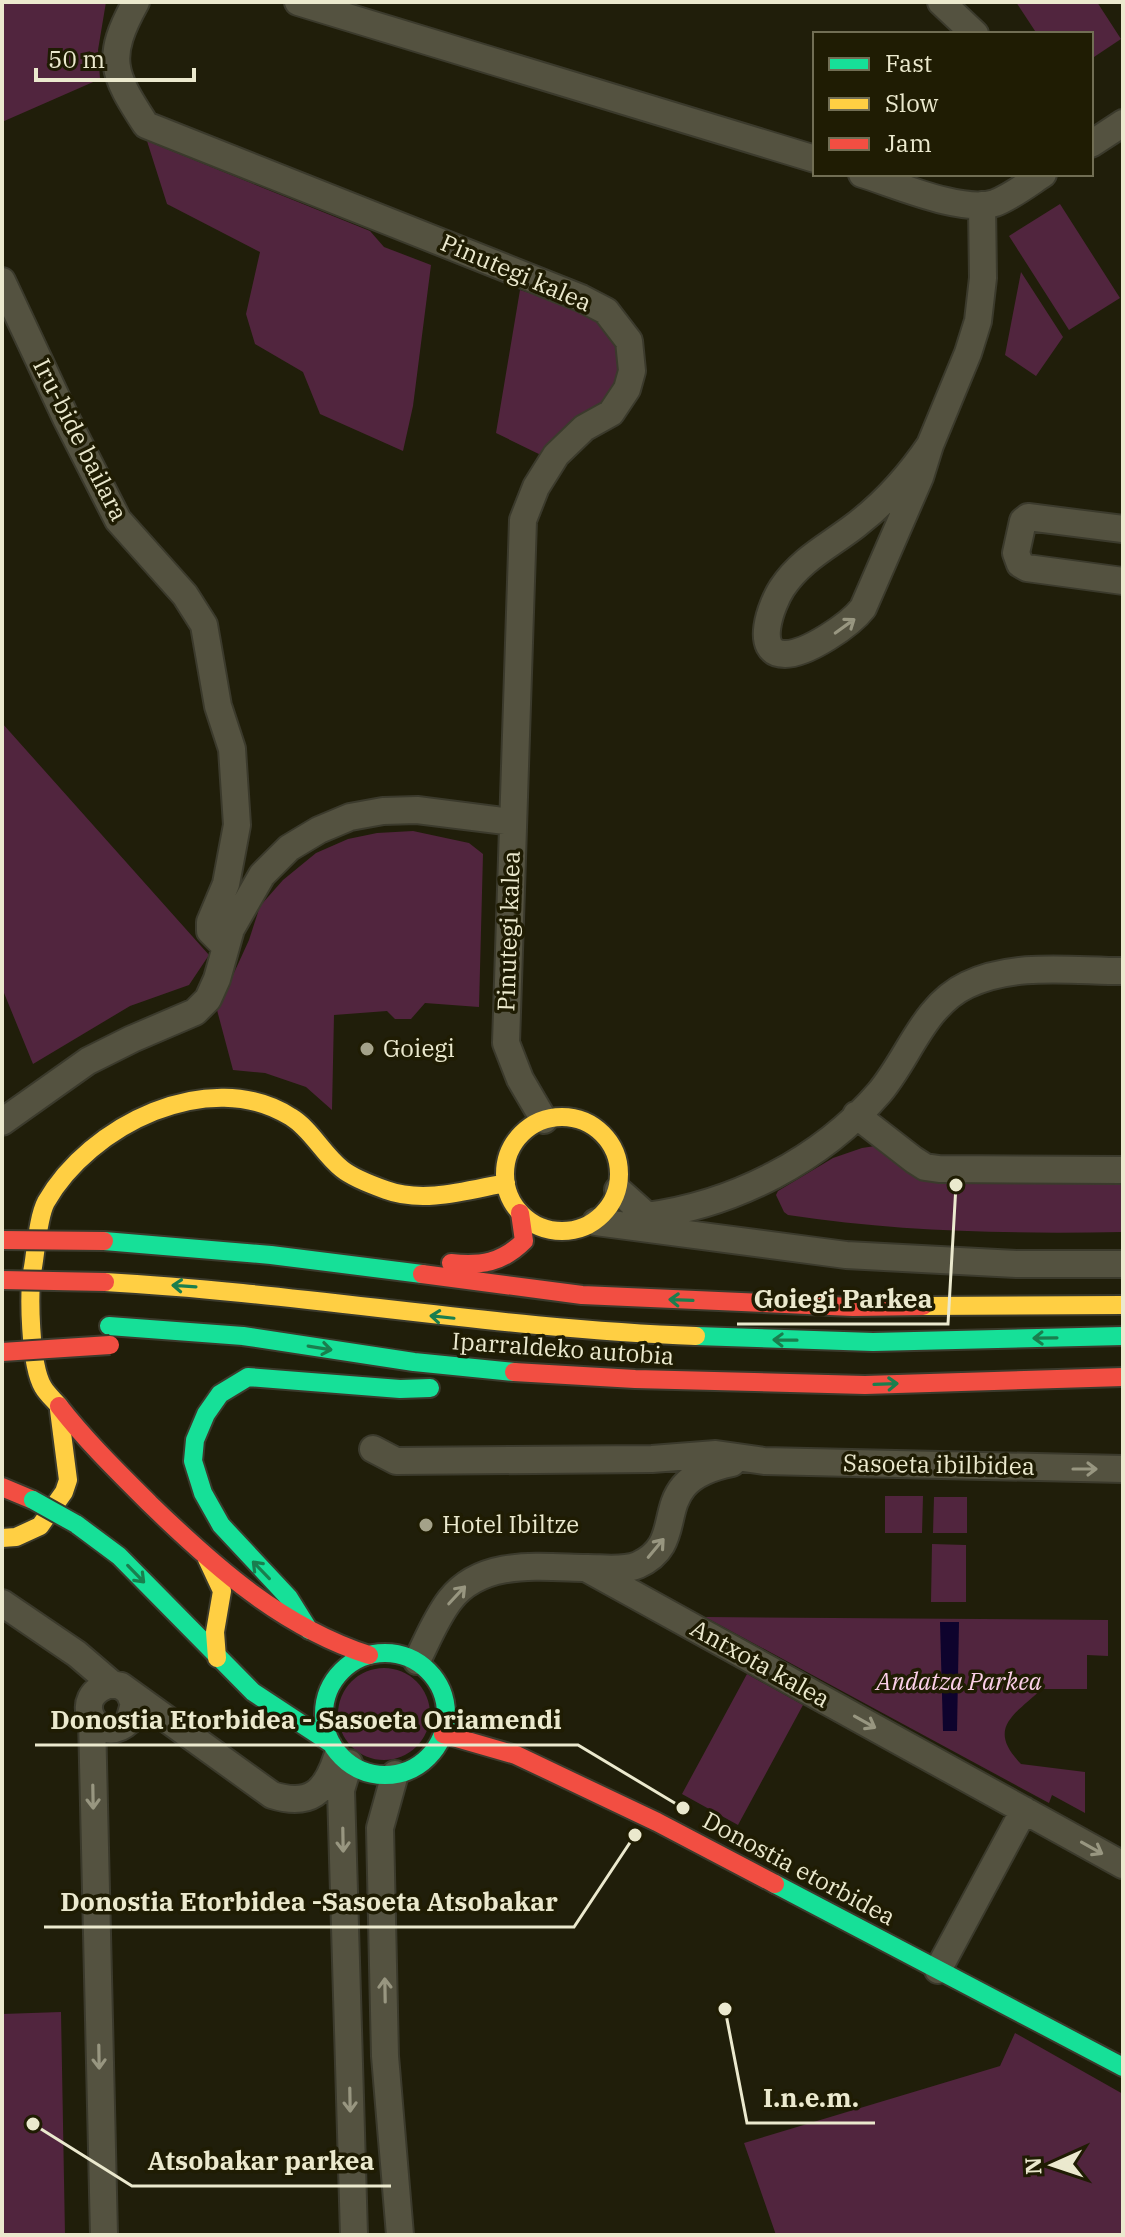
<svg xmlns="http://www.w3.org/2000/svg" width="1125" height="2237" viewBox="0 0 1125 2237" font-family="'IBM Plex Serif',serif">
<style>
.green{fill:#51253e}
.water{fill:#0e032d}
.lines{fill:none;stroke-linecap:round;stroke-linejoin:round}
.street-casing{stroke:#3b3a2c;stroke-width:30}
.fast-casing{stroke:#3b3a2c;stroke-width:22}
.slow-casing{stroke:#3b3a2c;stroke-width:22}
.jam-casing{stroke:#3b3a2c;stroke-width:22}
.street{stroke:#545240;stroke-width:26}
.fast{stroke:#16e098;stroke-width:18}
.slow{stroke:#ffcf43;stroke-width:18}
.jam{stroke:#f24e42;stroke-width:18}
.fast-bridge-casing{stroke:#3b3a2c;stroke-width:22;stroke-linecap:butt}
.jam-bridge-casing{stroke:#3b3a2c;stroke-width:22;stroke-linecap:butt}
.fast-bridge{stroke:#16e098;stroke-width:18}
.jam-bridge{stroke:#f24e42;stroke-width:18}
.oneway{stroke:#989680}
.oneway2{stroke:#1a7e4e}
.poi-dot{fill:#a4a289;stroke:#1f1c03;stroke-width:3}
.labels{text-anchor:middle;stroke-width:7;stroke-linejoin:round;paint-order:stroke}
.street-label{font-size:24px;fill:#ebe9ce;stroke:#1f1c03}
.poi-label{font-size:24px;fill:#ebe9ce;stroke:#1f1c03;text-anchor:start}
.park-label{font-size:24px;font-style:italic;fill:#fbcfe8;stroke:#1f1c03}
.leader{fill:none;stroke:#ebe9ce;stroke-width:3}
.callout-dot{fill:#ebe9ce;stroke:#1f1c03;stroke-width:3}
.callout-label{font-size:26px;text-anchor:middle;font-weight:bold;fill:#ebe9ce;stroke:#1f1c03;stroke-width:7;stroke-linejoin:round;paint-order:stroke}
</style>
<rect width="100%" height="100%" fill="#201e0a"/>
<path class="green" d="M 2,2 L 106,2 L 98,50 L 100,79 L 2,122 Z
M 1016,2 L 1097,2 L 1121,39 L 1091,59 L 1091,34 L 1037,34 Z
M 147,141 L 370,231 L 384,247 L 431,265 L 413,406 L 403,451 L 320,414 L 303,372 L 255,344 L 246,314 L 260,252 L 167,204 Z
M 1060,204 L 1120,298 L 1069,330 L 1009,236 Z
M 1021,272 L 1063,337 L 1036,376 L 1005,355 Z
M 520,290 L 591,312 L 610,329 L 619,352 L 619,375 L 610,396 L 577,425 L 545,457 L 496,433 Z
M 2,723 L 209,955 L 189,985 L 130,1006 L 33,1064 L 2,988 Z
M 413,831 L 469,843 L 483,854 L 479,1007 L 425,1003 L 411,1019 L 395,1019 L 387,1011 L 334,1015 L 332,1110 L 306,1087 L 265,1073 L 233,1070 L 217,1010 L 249,940 L 260,906 L 283,880 L 316,853 L 348,839 L 377,833 Z
M 888,1144 L 912,1165 L 1123,1172 L 1123,1232 C 1011,1234 899,1232 788,1215 L 784,1212 L 776,1195 L 778,1191 L 833,1158 L 862,1148 Z
M 885,1496 L 923,1496 L 922,1533 L 885,1533 Z
M 934,1497 L 967,1497 L 967,1533 L 933,1533 Z
M 932,1544 L 966,1545 L 966,1602 L 931,1602 Z
M 705,1617 L 1108,1620 L 1108,1656 L 1087,1655 L 1087,1689 L 1042,1689 C 1014,1715 986,1728 1021,1764 L 1085,1772 L 1085,1813 L 1052,1795 L 1049,1803 Z
M338 1714a46 46 0 1 1 92 0a46 46 0 1 1-92 0Z
M 747,1674 L 803,1705 L 738,1825 L 682,1794 Z
M 61,2012 L 65,2235 L 2,2235 L 2,2014 Z
M 1015,2033 L 1123,2094 L 1123,2235 L 776,2235 L 744,2143 L 1000,2066 Z"/>
<path class="water" d="M 940,1622 L 959,1622 L 957,1731 L 943,1731 Z"/>
<g class="lines">
<defs>
<path id="street" d="M 136,2 C 105,58 112,73 146,125 L 581,298 L 606,311 L 629,341 L 632,371 L 627,389 L 611,413 L 584,428 L 556,455 L 536,487 L 523,520 L 506,1043 L 520,1079 L 544,1120
M 298,2 L 815,159
M 941,2 L 975,34
M 1091,144 L 1123,123
M 862,174 C 895,184 963,214 995,203 C 1011,197 1028,184 1043,174
M 2,281 L 66,418 L 118,520 L 185,595 L 204,625 L 218,706 L 232,749 L 237,825 L 226,884 L 210,922 L 210,931 L 226,947
M 930,445 C 909,476 886,502 856,525 C 829,546 801,559 782,588 C 772,603 752,654 785,654 C 807,654 850,625 863,608 L 920,477 L 930,445 L 968,353 L 978,321 L 983,278 L 982,205
M 1123,529 L 1028,517 L 1023,521 L 1016,553 L 1020,564 L 1027,568 L 1123,581
M 856,1115 L 914,1160 L 925,1167 L 939,1169 L 1123,1170
M 2,1122 L 88,1061 L 132,1039 L 195,1012 L 208,999 L 217,979 L 231,929 L 262,875 L 289,848 L 319,830 L 350,817 L 383,811 L 417,810 L 512,822
M 618,1190 L 647,1216 L 662,1222
M 647,1216 C 735,1204 821,1160 879,1093 C 909,1058 923,1006 967,985 C 1014,962 1072,971 1123,971
M 596,1222 L 846,1255 L 1016,1264 L 1123,1264
M 373,1449 L 396,1461 L 652,1459 L 716,1454 L 764,1461 L 1123,1469
M 588,1568 C 603,1568 624,1571 638,1565 C 694,1540 641,1481 732,1463
M 2,1603 L 77,1654 L 112,1684 L 121,1686 L 272,1795 C 310,1807 326,1792 337,1757
M 417,1661 C 427,1641 436,1618 450,1600 C 482,1559 539,1567 586,1568 L 1123,1865
M 112,1684 C 66,1695 98,1750 129,1721 L 134,1704 L 129,1692
M 92,1719 L 104,2235
M 349,1763 L 341,1790 L 354,2235
M 395,1774 L 380,1828 L 385,2056 L 400,2235
M 938,1970 L 1024,1810"/>
<path id="fast" d="M 104,1241 L 271,1255 L 422,1274
M 109,1326 L 243,1336 L 414,1362 L 514,1372
M 696,1336 L 873,1342 L 1123,1336
M 76,1524 L 119,1556 L 253,1692 L 332,1744
M 309,1630 L 289,1598 L 221,1525 L 203,1493 L 193,1461 L 195,1440 L 206,1414 L 220,1394 L 248,1377 L 400,1389 L 430,1388
M324 1714a61 61 0 1 1 122 0a61 61 0 1 1-122 0Z
M 775,1884 L 1123,2067"/>
<path id="slow" d="M505 1174a57 57 0 1 1 114 0a57 57 0 1 1-114 0Z
M 105,1282 C 303,1293 498,1329 696,1336
M 923,1306 L 1123,1305
M 59,1406 C 54,1400 47,1394 43,1387 C 30,1365 28,1293 33,1267 C 36,1250 38,1217 46,1202 C 89,1126 209,1065 291,1117 C 311,1129 323,1154 342,1169 C 353,1178 372,1185 386,1190 C 424,1204 468,1190 506,1183
M 2,1538 L 16,1537 L 40,1526 L 64,1492 L 68,1480 L 59,1410
M 207,1559 L 222,1591 L 215,1632 L 217,1658"/>
<path id="jam" d="M 451,1263 C 481,1266 502,1263 524,1241 L 520,1213
M 422,1274 L 582,1295 L 853,1307 L 923,1306
M 514,1372 L 635,1379 L 865,1385 L 1123,1377
M 59,1406 C 87,1442 118,1472 150,1504 C 215,1567 282,1627 369,1655
M 2,1487 L 33,1500
M 443,1734 L 516,1755 L 657,1822 L 775,1884"/>
</defs>
<use href="#street" class="street-casing"/>
<use href="#fast" class="fast-casing"/>
<use href="#slow" class="slow-casing"/>
<use href="#jam" class="jam-casing"/>
<use href="#street" class="street"/>
<use href="#fast" class="fast"/>
<use href="#slow" class="slow"/>
<use href="#jam" class="jam"/>
<defs>
<path id="fast-bridge" d="M 33,1500 L 76,1524"/>
<path id="jam-bridge" d="M 2,1240 L 104,1241
M 2,1280 L 105,1282
M 2,1352 L 110,1345"/>
</defs>
<use href="#fast-bridge" class="fast-bridge-casing"/>
<use href="#jam-bridge" class="jam-bridge-casing"/>
<use href="#fast-bridge" class="fast-bridge"/>
<use href="#jam-bridge" class="jam-bridge"/>
</g>
<defs><path id="oneway-shaft" d="M-6 0H5M1.5-3L5.5 0L1.5 3" fill="none" stroke-width="1.6" stroke-linecap="round" stroke-linejoin="round" transform="scale(2)"/></defs>
<g class="oneway">
<use href="#oneway-shaft" transform="translate(845 626) rotate(-36)"/>
<use href="#oneway-shaft" transform="translate(1085 1469)"/>
<use href="#oneway-shaft" transform="translate(656 1548) rotate(-50)"/>
<use href="#oneway-shaft" transform="translate(457 1595) rotate(-47)"/>
<use href="#oneway-shaft" transform="translate(865 1722) rotate(29)"/>
<use href="#oneway-shaft" transform="translate(93 1797) rotate(89)"/>
<use href="#oneway-shaft" transform="translate(343 1840) rotate(89)"/>
<use href="#oneway-shaft" transform="translate(1092 1848) rotate(29)"/>
<use href="#oneway-shaft" transform="translate(385 1990) rotate(-91)"/>
<use href="#oneway-shaft" transform="translate(99 2057) rotate(89)"/>
<use href="#oneway-shaft" transform="translate(350 2100) rotate(89)"/>
</g>
<g class="oneway2">
<use href="#oneway-shaft" transform="translate(184 1286) rotate(-176)"/>
<use href="#oneway-shaft" transform="translate(681 1300) rotate(-178)"/>
<use href="#oneway-shaft" transform="translate(442 1317) rotate(-174)"/>
<use href="#oneway-shaft" transform="translate(1045 1338) rotate(179)"/>
<use href="#oneway-shaft" transform="translate(785 1340) rotate(-179)"/>
<use href="#oneway-shaft" transform="translate(320 1348) rotate(9)"/>
<use href="#oneway-shaft" transform="translate(886 1384) rotate(-2)"/>
<use href="#oneway-shaft" transform="translate(261 1570) rotate(-134)"/>
<use href="#oneway-shaft" transform="translate(136 1574) rotate(46)"/>
</g>
<g class="poi-dot">
<circle cx="367" cy="1049" r="8"/>
<circle cx="426" cy="1525" r="8"/>
</g>
<g class="labels">
<g class="street-label">
<text transform="translate(516 273) rotate(23)" y="8">Pinutegi kalea</text>
<text transform="translate(80 440) rotate(63)" y="8">Iru-bide bailara</text>
<text transform="translate(509 931) rotate(-88)" y="8">Pinutegi kalea</text>
<text transform="translate(563 1349) rotate(4)" y="8">Iparraldeko autobia</text>
<text transform="translate(939 1465) rotate(1)" y="8">Sasoeta ibilbidea</text>
<text transform="translate(760 1664) rotate(29)" y="8">Antxota kalea</text>
<text transform="translate(799 1869) rotate(28)" y="8">Donostia etorbidea</text>
</g>
<g class="poi-label">
<text x="383" y="1057">Goiegi</text>
<text x="442" y="1533">Hotel Ibiltze</text>
</g>
<g class="park-label">
<text x="959" y="1690">Andatza Parkea</text>
</g>
</g>
<path class="leader" d="M956 1185L948 1324H737M683 1808L578 1745H35M635 1835L574 1927H44M725 2009L747 2123H875M33 2124L132 2186H391"/>
<g class="callout-dot">
<circle cx="956" cy="1185" r="8"/>
<circle cx="683" cy="1808" r="8"/>
<circle cx="635" cy="1835" r="8"/>
<circle cx="725" cy="2009" r="8"/>
<circle cx="33" cy="2124" r="8"/>
</g>
<g class="callout-label">
<text x="843" y="1308">Goiegi Parkea</text>
<text x="306" y="1729">Donostia Etorbidea - Sasoeta Oriamendi</text>
<text x="309" y="1911">Donostia Etorbidea -Sasoeta Atsobakar</text>
<text x="811" y="2107">I.n.e.m.</text>
<text x="261" y="2170">Atsobakar parkea</text>
</g>
<rect width="1125" height="2237" fill="none" stroke="#ebe9ce" stroke-width="8"/>
<rect x="813" y="32" width="280" height="144" fill="#1f1c03" stroke="#716e54" stroke-width="2"/>
<rect x="829" y="58" width="40" height="12" fill="#16e098" stroke="#716e54" stroke-width="2"/>
<text x="885" y="72" font-size="24" fill="#ebe9ce">Fast</text>
<rect x="829" y="98" width="40" height="12" fill="#ffcf43" stroke="#716e54" stroke-width="2"/>
<text x="885" y="112" font-size="24" fill="#ebe9ce">Slow</text>
<rect x="829" y="138" width="40" height="12" fill="#f24e42" stroke="#716e54" stroke-width="2"/>
<text x="885" y="152" font-size="24" fill="#ebe9ce">Jam</text>
<g transform="translate(1053 2165) rotate(267)" stroke="#1f1c03" stroke-width="6" paint-order="stroke">
<path d="M0-6L14 30L0 20L-14 30Z" fill="#ebe9ce"/>
<text y="-12" font-size="22" font-weight="bold" text-anchor="middle" fill="#ebe9ce">N</text>
</g>
<path d="M36 68v12h158v-12" fill="none" stroke="#ebe9ce" stroke-width="4"/>
<text x="48" y="68" font-size="24" fill="#ebe9ce" stroke="#1f1c03" stroke-width="6" paint-order="stroke">50 m</text>
</svg>
